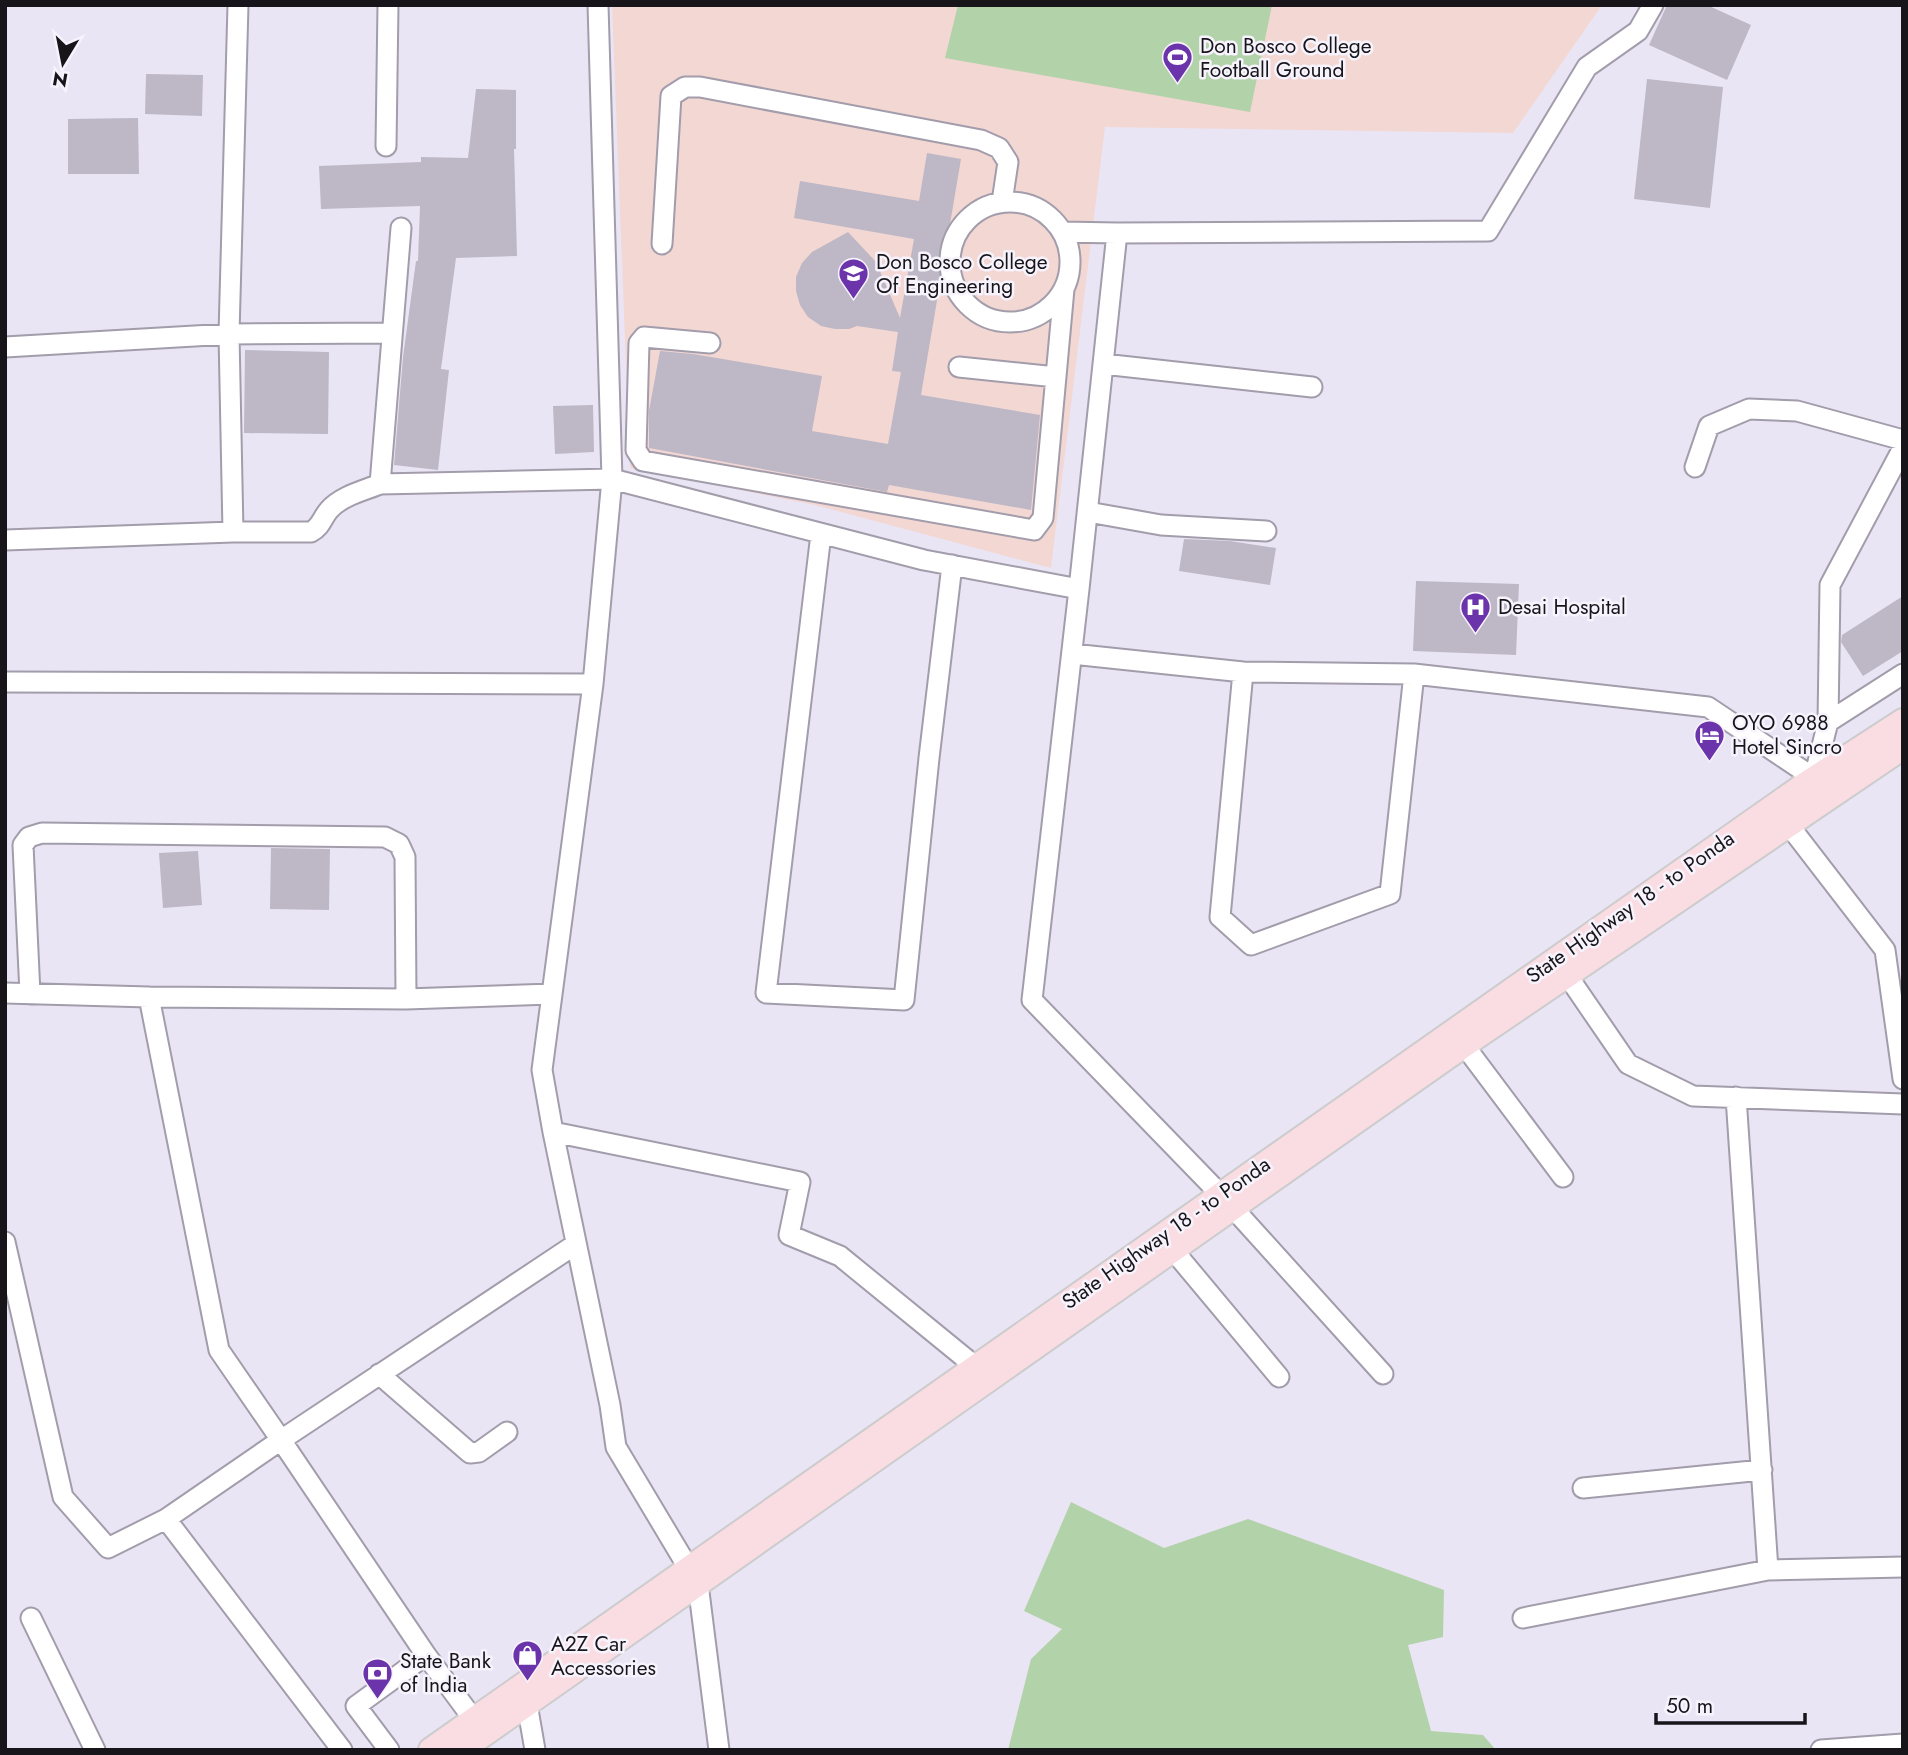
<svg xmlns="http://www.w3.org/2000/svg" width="1908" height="1755" viewBox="0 0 1908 1755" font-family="Jost,sans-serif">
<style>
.education{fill:#f2d7d3}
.green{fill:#b2d2a9}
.building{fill:#bdb7c6}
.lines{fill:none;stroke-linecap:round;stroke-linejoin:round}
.minor-casing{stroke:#a29cab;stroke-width:23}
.major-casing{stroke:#cccccd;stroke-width:28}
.minor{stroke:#fff;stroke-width:19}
.major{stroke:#fadde3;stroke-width:24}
.labels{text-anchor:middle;stroke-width:5;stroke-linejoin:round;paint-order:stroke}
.poi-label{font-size:21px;fill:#17151a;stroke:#f7f3fd;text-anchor:start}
.street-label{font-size:21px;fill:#17151a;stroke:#f7f3fd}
</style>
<rect width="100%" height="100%" fill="#eae5f4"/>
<path class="education" d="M 612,5 L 1602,5 L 1513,133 L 1105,127 L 1051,568 L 815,505 L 630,468 Z"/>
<path class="green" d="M 958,5 L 1272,5 L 1250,112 L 945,58 Z
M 1071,1502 L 1164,1548 L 1248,1519 L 1444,1590 L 1443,1637 L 1408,1645 L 1431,1731 L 1483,1735 L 1496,1750 L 1008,1750 L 1031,1659 L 1062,1629 L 1024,1611 Z"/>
<path class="building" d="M 1667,5 L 1707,5 L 1751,25 L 1727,80 L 1649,45 Z
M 146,74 L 203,75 L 202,116 L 145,114 Z
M 1647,79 L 1723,87 L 1710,208 L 1634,199 Z
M 476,89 L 516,90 L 516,149 L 514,149 L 517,256 L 456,258 L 441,369 L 449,370 L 438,470 L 394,465 L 403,357 L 416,261 L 418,261 L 420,206 L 321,209 L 319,166 L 421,162 L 421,157 L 468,158 Z
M 138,118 L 139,174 L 68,174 L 68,119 Z
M 927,153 L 961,159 L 921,395 L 1040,415 L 1031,510 L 889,485 L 887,492 L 649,448 L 649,411 L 660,351 L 693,354 L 822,376 L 812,431 L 888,444 L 901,372 L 892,371 L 898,332 L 857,326 L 849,329 L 835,329 L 821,326 L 808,317 L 800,305 L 796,291 L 796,277 L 802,263 L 812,252 L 848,232 L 876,262 L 900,318 L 914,239 L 794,218 L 800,181 L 919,201 Z
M 245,350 L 329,352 L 328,434 L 244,433 Z
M 593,405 L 594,452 L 555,454 L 553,406 Z
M 1184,539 L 1230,541 L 1276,548 L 1270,585 L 1179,571 Z
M 1416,581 L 1519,584 L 1516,655 L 1413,651 Z
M 1903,596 L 1903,651 L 1863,676 L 1841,642 L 1842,635 Z
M 271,848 L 330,849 L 329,910 L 270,909 Z
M 198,851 L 202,905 L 163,908 L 159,853 Z"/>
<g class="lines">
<defs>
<path id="minor" d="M 598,5 L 612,479 L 924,560 L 1079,589 L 1117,233 L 1488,231 L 1587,67 L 1638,31 L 1653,5
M 386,146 L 388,5
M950 262a60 60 0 1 1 120 0a60 60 0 1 1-120 0Z
M 401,228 L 380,484 L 612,479 L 593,684
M 1062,232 L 1117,233
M 662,244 L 671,96 L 685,87 L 700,87 L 981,140 L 999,148 L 1008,162 L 1002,202
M 710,343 L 644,337 L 639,343 L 636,450 L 643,461 L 1034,530 L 1043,518 L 1064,289
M 5,347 L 229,334 L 391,333
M 1103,364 L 1312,387
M 959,367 L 1056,377
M 1695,467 L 1709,426 L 1749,409 L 1797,411 L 1903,440
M 1088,512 L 1161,525 L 1266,531
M 233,532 L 311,532 C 321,527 322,518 329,510 C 341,496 363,491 380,484
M 821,534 L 766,993 L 904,1000 L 929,758 L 952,565
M 5,540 L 233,532 L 229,334 L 238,5
M 1079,589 L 1032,1000 L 1221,1195
M 1072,654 L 1243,672 L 1220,917 L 1251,945 L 1390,894 L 1414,674 L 1708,707 L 1814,778 L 1822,788
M 1243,672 L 1414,674
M 5,682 L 593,684 L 542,1070 L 553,1132 L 800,1182 L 789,1235 L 840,1256 L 976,1367
M 1828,722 L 1903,674
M 1814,778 L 1828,722 L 1830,585 L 1903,448
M 1781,815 L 1885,950 L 1903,1079
M 1567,975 L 1628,1064 L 1693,1096 L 1903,1104
M 5,993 L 149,997 L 219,1350 L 281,1440 L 166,1519
M 30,994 L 23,845 L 29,837 L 42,833 L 385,837 L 399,844 L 405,857 L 406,999
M 149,997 L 406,999 L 552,994
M 1464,1045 L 1563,1177
M 1736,1097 L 1768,1570 L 1903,1567
M 553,1132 L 610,1405 L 616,1447 L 698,1584 L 719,1750
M 1233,1208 L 1383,1374
M 5,1242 L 63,1497 L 108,1548 L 166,1519 L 342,1750
M 1173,1250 L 1279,1377
M 379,1374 L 470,1453 L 479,1452 L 507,1432
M 1583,1488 L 1762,1470
M 31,1618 L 95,1750
M 1523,1618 L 1768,1570
M 426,1655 L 281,1440 L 576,1244
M 527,1704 L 535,1750
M 389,1750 L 356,1706 L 426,1655 L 474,1720
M 1821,1750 L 1903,1744"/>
<path id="major" d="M 431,1750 L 1806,784 L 1903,721
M 461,1750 L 1464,1045 L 1903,747"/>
</defs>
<use href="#minor" class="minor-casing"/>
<use href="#major" class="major-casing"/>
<use href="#minor" class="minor"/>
<use href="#major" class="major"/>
</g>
<defs>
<symbol id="stadium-pin" viewBox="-11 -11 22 30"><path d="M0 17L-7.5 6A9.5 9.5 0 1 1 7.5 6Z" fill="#6b34ab" stroke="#f7f3fd"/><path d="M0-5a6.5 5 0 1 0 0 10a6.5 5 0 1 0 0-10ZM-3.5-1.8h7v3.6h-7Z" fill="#fff"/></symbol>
<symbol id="university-pin" viewBox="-11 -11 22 30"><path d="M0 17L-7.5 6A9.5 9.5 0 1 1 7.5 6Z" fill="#6b34ab" stroke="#f7f3fd"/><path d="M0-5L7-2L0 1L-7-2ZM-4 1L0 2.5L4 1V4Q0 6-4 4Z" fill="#fff"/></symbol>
<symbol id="hospital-pin" viewBox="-11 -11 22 30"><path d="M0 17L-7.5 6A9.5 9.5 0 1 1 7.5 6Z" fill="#6b34ab" stroke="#f7f3fd"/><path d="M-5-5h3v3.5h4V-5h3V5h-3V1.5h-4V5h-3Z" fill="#fff"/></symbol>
<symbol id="hotel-pin" viewBox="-11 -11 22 30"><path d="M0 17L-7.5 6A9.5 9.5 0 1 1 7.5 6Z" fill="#6b34ab" stroke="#f7f3fd"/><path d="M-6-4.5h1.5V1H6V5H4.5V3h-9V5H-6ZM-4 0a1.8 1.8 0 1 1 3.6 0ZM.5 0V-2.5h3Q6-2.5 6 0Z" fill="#fff"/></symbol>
<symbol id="shop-pin" viewBox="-11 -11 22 30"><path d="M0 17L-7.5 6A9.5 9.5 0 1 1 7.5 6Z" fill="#6b34ab" stroke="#f7f3fd"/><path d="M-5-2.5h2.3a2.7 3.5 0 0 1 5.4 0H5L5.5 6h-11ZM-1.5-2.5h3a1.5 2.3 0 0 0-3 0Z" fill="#fff"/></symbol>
<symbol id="bank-pin" viewBox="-11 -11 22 30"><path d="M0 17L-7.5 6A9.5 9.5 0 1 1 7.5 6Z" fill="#6b34ab" stroke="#f7f3fd"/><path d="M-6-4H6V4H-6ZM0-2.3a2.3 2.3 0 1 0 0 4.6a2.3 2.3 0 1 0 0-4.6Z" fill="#fff"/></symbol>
</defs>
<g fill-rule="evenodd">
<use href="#stadium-pin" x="1160" y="40" width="35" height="47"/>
<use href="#university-pin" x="836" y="256" width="35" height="47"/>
<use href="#hospital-pin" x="1458" y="590" width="35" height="47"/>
<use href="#hotel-pin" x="1692" y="718" width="35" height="47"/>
<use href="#shop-pin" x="510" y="1638" width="35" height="47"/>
<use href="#bank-pin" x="360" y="1656" width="35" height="47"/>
</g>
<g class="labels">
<g class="poi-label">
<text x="1200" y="53">Don Bosco College<tspan x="1200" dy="24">Football Ground</tspan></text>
<text x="876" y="269">Don Bosco College<tspan x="876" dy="24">Of Engineering</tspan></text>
<text x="1498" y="614">Desai Hospital</text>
<text x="1732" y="730">OYO 6988<tspan x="1732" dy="24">Hotel Sincro</tspan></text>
<text x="551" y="1651">A2Z Car<tspan x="551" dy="24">Accessories</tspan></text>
<text x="400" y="1668">State Bank<tspan x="400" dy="24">of India</tspan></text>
</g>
<g class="street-label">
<text transform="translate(1630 907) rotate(-35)" y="7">State Highway 18 - to Ponda</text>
<text transform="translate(1166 1233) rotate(-35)" y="7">State Highway 18 - to Ponda</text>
</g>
</g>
<rect width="1908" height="1755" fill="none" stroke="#17151a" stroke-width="14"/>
<g transform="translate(63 63) rotate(190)" stroke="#f7f3fd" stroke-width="5" paint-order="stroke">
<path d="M0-5L12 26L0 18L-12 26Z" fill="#17151a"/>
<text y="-10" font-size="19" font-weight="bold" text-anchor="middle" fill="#17151a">N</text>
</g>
<path d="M1656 1713v10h149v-10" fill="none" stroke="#17151a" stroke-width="3.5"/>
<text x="1666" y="1713" font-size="21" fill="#17151a" stroke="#f7f3fd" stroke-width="5" paint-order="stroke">50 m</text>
</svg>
